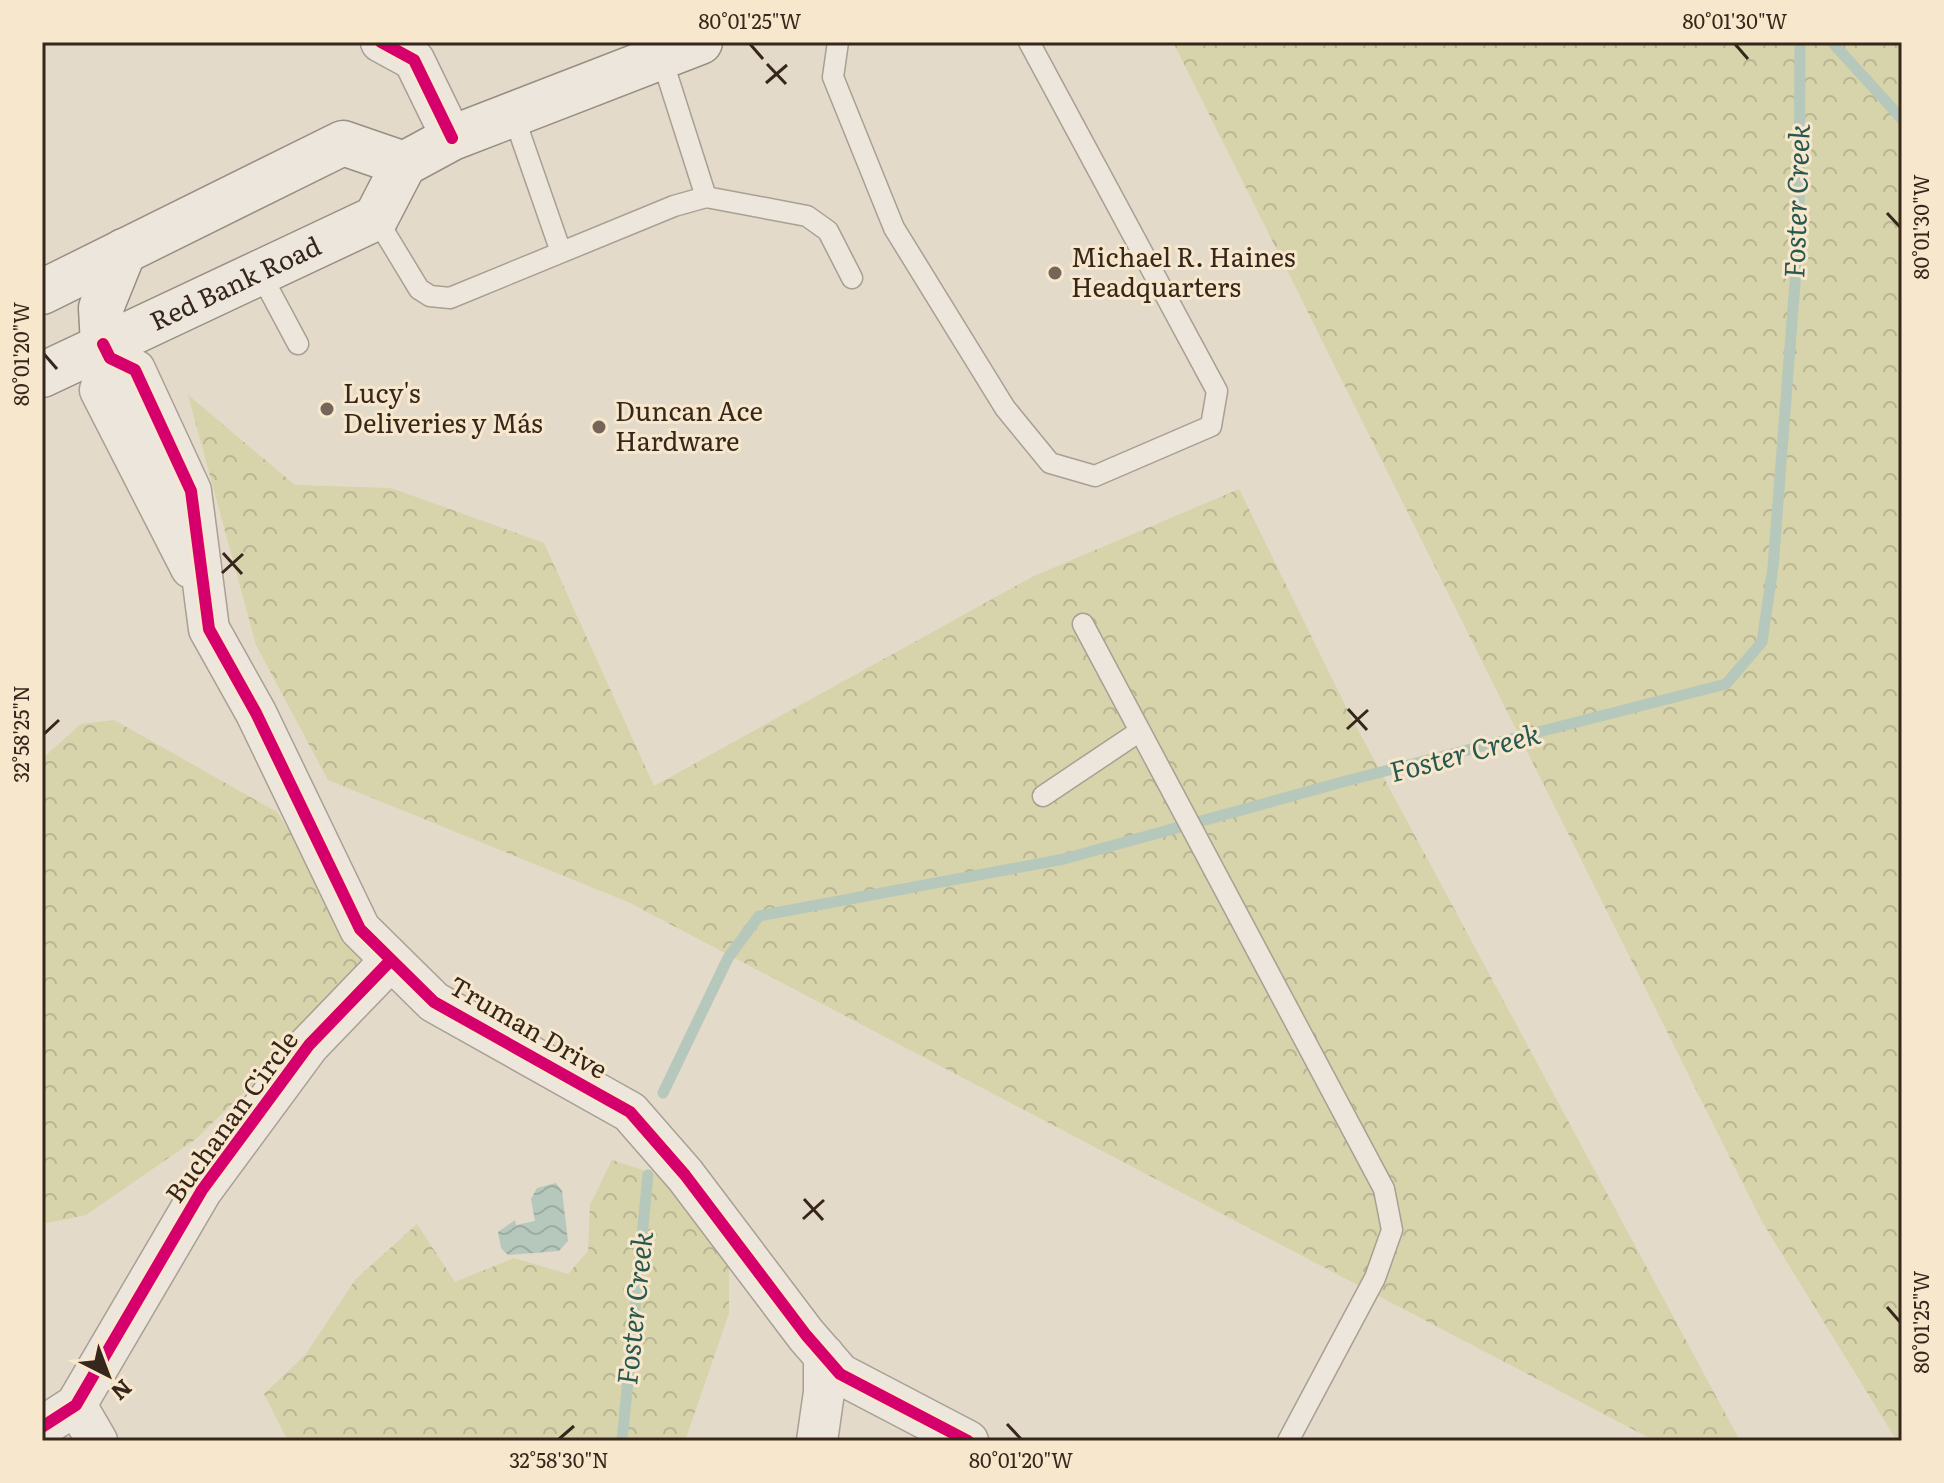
<svg xmlns="http://www.w3.org/2000/svg" width="1944" height="1483" viewBox="0 0 1944 1483" font-family="Literata,serif">
<style>
.forest{fill:url(#forest-crowns)}
.water{fill:url(#water-waves)}
.lines{fill:none;stroke-linecap:round;stroke-linejoin:round}
.stream{stroke:#b5c8bb;stroke-width:11}
.service-casing{stroke:#a99f93;stroke-width:23}
.minor-casing{stroke:#a99f93;stroke-width:43}
.secondary-casing{stroke:#988e83;stroke-width:47}
.service{stroke:#ece6dc;stroke-width:20}
.minor{stroke:#ece6dc;stroke-width:40}
.secondary{stroke:#ece6dc;stroke-width:44}
.cycleway-casing{stroke:#f7e8cd;stroke-width:17}
.cycleway{stroke:#d6006c;stroke-width:12}
.ticks{fill:none;stroke:#37261b;stroke-width:3}
.poi-dot{fill:#746558;stroke:#f7e8cd;stroke-width:3}
.labels{text-anchor:middle;stroke-width:6;stroke-linejoin:round;paint-order:stroke}
.poi-label{font-size:26px;fill:#37261b;stroke:#f7e8cd;text-anchor:start}
.street-label{font-size:26px;fill:#37261b;stroke:#f7e8cd}
.water-label{font-size:28px;font-style:italic;fill:#295851;stroke:#f7e8cd}
.neatline{fill:none;stroke:#37261b;stroke-width:3}
.ticks-label{font-size:20px;text-anchor:middle;fill:#37261b}
</style>
<defs>
<pattern id="forest-crowns" width="20" height="18" patternUnits="userSpaceOnUse" patternTransform="scale(2)"><rect width="20" height="18" fill="#d7d3aa"/><path d="M2 6a3 3 0 1 1 6 0M12 15a3 3 0 1 1 6 0" fill="none" stroke="#b9b592"/></pattern>
<pattern id="water-waves" width="16" height="10" patternUnits="userSpaceOnUse" patternTransform="scale(2)"><rect width="16" height="10" fill="#b5c8bb"/><path d="M0 5q4-4 8 0t8 0" fill="none" stroke="#9caca0"/></pattern>
</defs>
<rect width="100%" height="100%" fill="#e4dac9"/>
<path class="forest" d="M 1173,42 L 1902,42 L 1902,1441 L 1897,1441 L 1761,1220 Z
M 188,395 L 295,485 L 391,488 L 544,543 L 654,786 L 1034,576 L 1239,489 L 1349,713 L 1740,1441 L 1655,1441 L 628,902 L 328,780 L 256,645 Z
M 114,720 L 277,812 L 368,956 L 310,1028 L 196,1139 L 86,1215 L 42,1224 L 42,759 L 81,724 Z
M 612,1160 L 668,1178 L 729,1262 L 729,1313 L 685,1441 L 288,1441 L 264,1394 L 306,1354 L 355,1280 L 417,1224 L 455,1282 L 514,1258 L 568,1274 L 588,1251 L 590,1205 Z"/>
<path class="water" d="M 556,1183 L 562,1191 L 568,1241 L 559,1251 L 508,1255 L 501,1248 L 498,1232 L 515,1220 L 516,1225 L 535,1221 L 531,1199 L 537,1188 Z"/>
<g class="lines">
<path class="stream" d="M 1832,42 L 1902,119
M 663,1093 L 728,958 L 759,916 L 1064,859 L 1346,781 L 1726,684 L 1762,642 L 1773,567 L 1799,231 L 1800,42
M 622,1441 L 648,1175"/>
<defs>
<path id="service" d="M 838,42 L 833,77 L 894,228 L 1005,408 L 1050,463 L 1095,476 L 1211,426 L 1217,391 L 1029,42
M 661,56 L 706,197
M 513,114 L 561,252
M 376,218 L 419,289 L 430,296 L 450,298 L 674,206 L 706,197 L 807,216 L 828,231 L 852,278
M 260,273 L 298,344
M 1083,624 L 1384,1189 L 1392,1230 L 1375,1278 L 1288,1441
M 1043,796 L 1140,731"/>
<path id="minor" d="M 381,42 L 414,60 L 452,138
M 103,344 L 110,358 L 135,370 L 191,491 L 209,629 L 256,713 L 360,929 L 434,1002 L 630,1112 L 685,1175 L 806,1335 L 840,1374 L 968,1441
M 110,358 L 100,390 L 191,568
M 76,1405 L 97,1441
M 42,1427 L 76,1405 L 202,1190 L 309,1045 L 391,960
M 817,1441 L 824,1392 L 824,1355"/>
<g id="secondary">
<path d="M 42,292 L 343,143 L 404,164"/>
<path d="M 103,344 L 101,308 L 124,251"/>
<path id="s1" d="M 42,375 L 376,218 L 404,164 L 452,138 L 700,42"/>
</g>
</defs>
<use href="#service" class="service-casing"/>
<use href="#minor" class="minor-casing"/>
<use href="#secondary" class="secondary-casing"/>
<use href="#service" class="service"/>
<use href="#minor" class="minor"/>
<use href="#secondary" class="secondary"/>
<defs>
<path id="cycleway" d="M 381,42 L 414,60 L 452,138
M 103,344 L 110,358 L 135,370 L 191,491 L 209,629 L 256,713 L 360,929 L 434,1002 L 630,1112 L 685,1175 L 806,1335 L 840,1374 L 968,1441
M 42,1427 L 76,1405 L 202,1190 L 309,1045 L 391,960"/>
</defs>
<use href="#cycleway" class="cycleway-casing"/>
<use href="#cycleway" class="cycleway"/>
</g>
<path class="ticks" d="M 750,44 L 763,59M 1735,44 L 1748,59M 767,64 L 786,84M 766,83 L 787,65M 1887,213 L 1900,227M 44,354 L 57,369M 223,553 L 242,574M 222,573 L 243,554M 1348,709 L 1367,730M 1347,729 L 1368,710M 44,734 L 59,720M 804,1199 L 823,1220M 803,1219 L 824,1200M 1887,1307 L 1900,1322M 1007,1424 L 1021,1439M 559,1439 L 574,1426"/>
<g class="poi-dot">
<circle cx="1055" cy="273" r="8"/>
<circle cx="327" cy="409" r="8"/>
<circle cx="599" cy="427" r="8"/>
</g>
<g class="labels">
<g class="poi-label">
<text x="1071" y="267">Michael R. Haines<tspan x="1071" dy="30">Headquarters</tspan></text>
<text x="343" y="403">Lucy's<tspan x="343" dy="30">Deliveries y Más</tspan></text>
<text x="615" y="421">Duncan Ace<tspan x="615" dy="30">Hardware</tspan></text>
</g>
<g class="street-label">
<text dy="9" stroke="none"><textPath href="#s1" startOffset="214">Red Bank Road</textPath></text>
<text transform="translate(528 1028) rotate(30)" y="9">Truman Drive</text>
<text transform="translate(232 1117) rotate(-54)" y="9">Buchanan Circle</text>
</g>
<g class="water-label">
<text transform="translate(1797 201) rotate(-88)" y="10">Foster Creek</text>
<text transform="translate(1465 753) rotate(-15)" y="10">Foster Creek</text>
<text transform="translate(635 1308) rotate(-84)" y="10">Foster Creek</text>
</g>
</g>
<rect width="1944" height="1483" fill="none" stroke="#f7e8cd" stroke-width="88"/>
<g transform="translate(108 1375) rotate(138)" stroke="#f7e8cd" stroke-width="6" paint-order="stroke">
<path d="M0-6L14 30L0 20L-14 30Z" fill="#37261b"/>
<text y="-12" font-size="22" font-weight="bold" text-anchor="middle" fill="#37261b">N</text>
</g>
<rect x="44" y="44" width="1856" height="1395" class="neatline"/>
<g class="ticks-label">
<text x="750" y="29">80°01'25"W</text>
<text x="1735" y="29">80°01'30"W</text>
<text transform="translate(1922 227) rotate(-90)" y="7">80°01'30"W</text>
<text transform="translate(22 354) rotate(-90)" y="7">80°01'20"W</text>
<text transform="translate(22 734) rotate(-90)" y="7">32°58'25"N</text>
<text transform="translate(1922 1322) rotate(-90)" y="7">80°01'25"W</text>
<text x="559" y="1468">32°58'30"N</text>
<text x="1021" y="1468">80°01'20"W</text>
</g>
</svg>
